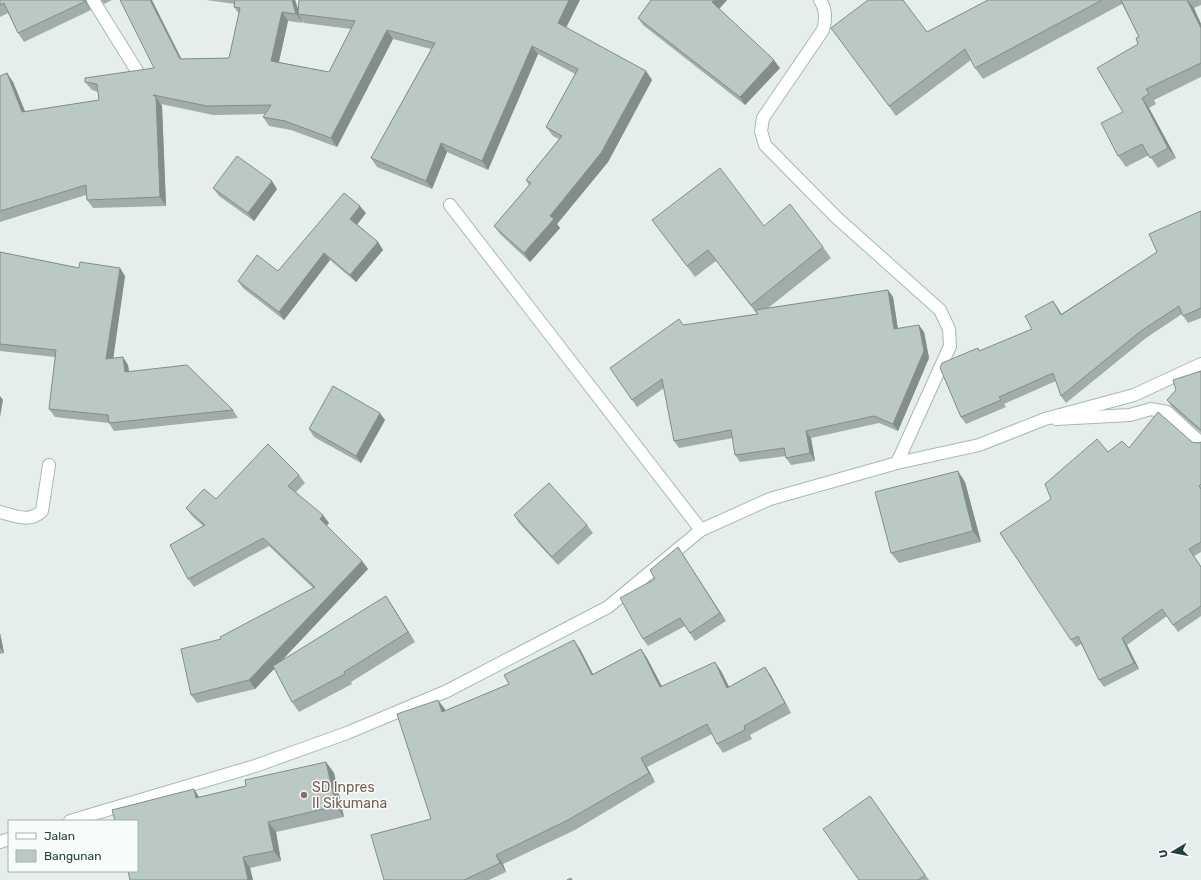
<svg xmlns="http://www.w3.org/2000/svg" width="1201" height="880" viewBox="0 0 1201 880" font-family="Rubik,sans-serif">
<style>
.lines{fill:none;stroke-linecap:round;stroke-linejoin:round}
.street-casing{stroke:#a8b7b6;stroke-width:14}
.secondary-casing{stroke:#a4bab8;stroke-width:14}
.street{stroke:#fff;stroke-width:12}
.secondary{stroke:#fff;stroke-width:12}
.wall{fill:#a1adaa;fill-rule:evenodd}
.shaded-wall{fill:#838d8b}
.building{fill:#bbc9c6;stroke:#838d8b}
.education-dot{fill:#8d6e63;stroke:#f7fbfa;stroke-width:1.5}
.labels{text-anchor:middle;stroke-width:3;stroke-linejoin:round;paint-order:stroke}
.education-label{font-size:14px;fill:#785e54;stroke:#f7fbfa;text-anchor:start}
</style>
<rect width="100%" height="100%" fill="#e6eeed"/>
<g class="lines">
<defs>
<path id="street" d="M 93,0 L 137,71
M 820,0 C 826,9 826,20 823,30 L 763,118 L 761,131 L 765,145 L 837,218 L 940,310 L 949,329 L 950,346 L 897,463
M 450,205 L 701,530
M 1056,419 L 1130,415 L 1151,409 L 1167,412 L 1201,443
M 0,512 C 15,516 30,523 42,511 L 49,465"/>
<path id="secondary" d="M 70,821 L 255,766 L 347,733 L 447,691 L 608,607 L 701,530 L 770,499 L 897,463 L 979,445 L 1045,419 L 1134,395 L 1201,364
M 0,842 L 9,839"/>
</defs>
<use href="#street" class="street-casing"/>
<use href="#secondary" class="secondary-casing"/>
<use href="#street" class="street"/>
<use href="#secondary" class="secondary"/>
</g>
<path class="wall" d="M 0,0 L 86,1 L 91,10 L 24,42 L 18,33 L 8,13 L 0,17 Z
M 101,0 L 112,0 L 104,4 Z
M 206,0 L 295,0 L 298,10 L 566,28 L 646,71 L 652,80 L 608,162 L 557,224 L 560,228 L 530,262 L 500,234 L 494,226 L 529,185 L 526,180 L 559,139 L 553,136 L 546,127 L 575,74 L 538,54 L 488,170 L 447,152 L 432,189 L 377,167 L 371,158 L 431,49 L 393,39 L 337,147 L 291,130 L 269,126 L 263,117 L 265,114 L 213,115 L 161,104 L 162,106 L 166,206 L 93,208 L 87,200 L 86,195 L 0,222 L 0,76 L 7,73 L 13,82 L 25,112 L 99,100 L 98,92 L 92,90 L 85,82 L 154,68 L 182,59 L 229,58 L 239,14 L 234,7 L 235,4 ZM 301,19 L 304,23 L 351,29 L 329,72 L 279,62 L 288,21 L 303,23 Z
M 651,0 L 727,0 L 719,9 L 780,68 L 745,105 L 643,25 L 638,18 Z
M 988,0 L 1201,0 L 1201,5 L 1194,8 L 1201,24 L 1201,77 L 1154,100 L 1156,104 L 1149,108 L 1176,158 L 1158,168 L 1149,155 L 1126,167 L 1118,156 L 1123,112 L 1138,44 L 1139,37 L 1122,4 L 983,79 L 975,68 L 971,60 L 896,116 L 831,28 L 927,32 Z
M 213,188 L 277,189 L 254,221 L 219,196 Z
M 1201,211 L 1201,318 L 1188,323 L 1182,314 L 1146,338 L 1066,403 L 1061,396 L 1056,381 L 1004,404 L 1006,407 L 966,424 L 961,417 L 980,351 L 1032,329 L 1053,301 L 1061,314 L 1157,252 Z
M 366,213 L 357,224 L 378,242 L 383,250 L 356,282 L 330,260 L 284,320 L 243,288 L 238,281 L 278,271 Z
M 652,220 L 764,226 L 823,247 L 831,258 L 768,308 L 888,290 L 893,297 L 898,329 L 924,332 L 929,358 L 898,431 L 879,423 L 811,438 L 815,461 L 791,465 L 786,458 L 786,456 L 740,462 L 735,455 L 733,438 L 679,448 L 674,441 L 664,388 L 637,407 L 610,368 L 683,325 L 757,314 L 716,261 L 695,277 Z
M 0,252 L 79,268 L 125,276 L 113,358 L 128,365 L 129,372 L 233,410 L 238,418 L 114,431 L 109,423 L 55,417 L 49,409 L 55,357 L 0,351 Z
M 1201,371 L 1201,433 L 1172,407 L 1167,400 Z
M 385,420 L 361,463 L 314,437 L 309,429 Z
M 1192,442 L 1198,443 L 1201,442 L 1201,552 L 1194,556 L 1201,566 L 1201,616 L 1178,632 L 1167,616 L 1127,645 L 1139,669 L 1104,687 L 1099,680 L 1081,644 L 1076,647 L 1071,640 L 1051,499 L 1108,452 L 1129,448 Z
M 299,475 L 305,483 L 296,492 L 329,523 L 327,526 L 362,561 L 368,569 L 281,661 L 386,596 L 393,607 L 415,642 L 351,682 L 352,684 L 299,712 L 292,702 L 275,668 L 255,689 L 197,703 L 191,695 L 221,639 L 313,588 L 269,546 L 194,587 L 188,579 L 203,526 L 192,516 L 186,508 Z
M 965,482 L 981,542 L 899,563 L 891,553 Z
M 514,515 L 587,525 L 593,533 L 558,565 L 519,523 Z
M 678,547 L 726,621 L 695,641 L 685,626 L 648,646 L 643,639 L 655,579 Z
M 0,633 L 4,653 L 0,654 Z
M 580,649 L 593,674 L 641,649 L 647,658 L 662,687 L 721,671 L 729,687 L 765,667 L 771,676 L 791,713 L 750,735 L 752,739 L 723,753 L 717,744 L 712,734 L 647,767 L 655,782 L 575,830 L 503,864 L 506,872 L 489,880 L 384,880 L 431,819 L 445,709 L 445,711 L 509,684 Z
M 326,762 L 334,773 L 344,817 L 276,832 L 281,861 L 250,868 L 253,880 L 130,880 L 194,789 L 199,797 L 246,786 Z
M 870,796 L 929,880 L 859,880 Z"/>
<path class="shaded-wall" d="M 84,0 L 86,0 L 86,1 L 91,10 Z
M 150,0 L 152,0 L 186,68 L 180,59 Z
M 292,0 L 295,0 L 300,14 L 298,14 L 301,19 L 303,23 L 296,14 Z
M 569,0 L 580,0 L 564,32 L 558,23 Z
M 715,0 L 727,0 L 718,10 L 712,2 Z
M 1187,0 L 1194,8 L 1201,24 L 1201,28 Z
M 282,12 L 288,21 L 277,70 L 271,61 Z
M 387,30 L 393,39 L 337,147 L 331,138 Z
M 532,46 L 538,54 L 488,170 L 482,161 Z
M 774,60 L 780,68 L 745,105 L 740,97 Z
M 646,71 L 652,80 L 608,162 L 557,224 L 560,228 L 530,262 L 524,253 L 550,216 Z
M 7,73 L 13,82 L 29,121 L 22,112 Z
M 156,97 L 162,106 L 166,206 L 160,197 Z
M 1142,98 L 1149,108 L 1176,158 L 1168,148 Z
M 441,143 L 447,152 L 432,189 L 426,181 Z
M 272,181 L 277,189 L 254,221 L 248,213 Z
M 360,206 L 366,213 L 356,226 L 350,219 Z
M 378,242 L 383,250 L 356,282 L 350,275 Z
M 324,253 L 330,260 L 284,320 L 279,312 Z
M 120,268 L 125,276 L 112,367 L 106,359 Z
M 888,290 L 893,297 L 899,337 L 894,329 Z
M 1053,301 L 1058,308 L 1066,322 L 1061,315 Z
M 919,325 L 924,332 L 929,358 L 898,431 L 893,424 Z
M 123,357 L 128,365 L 130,380 L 125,372 Z
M 0,396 L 3,400 L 0,417 Z
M 380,413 L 385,420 L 361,463 L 356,456 Z
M 806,431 L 811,438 L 815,461 L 810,453 Z
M 958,471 L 965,482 L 981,542 L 973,531 Z
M 323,515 L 329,523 L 325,527 L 320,519 Z
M 678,547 L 683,555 L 726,621 L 720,613 Z
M 362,561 L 368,569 L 255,689 L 249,680 Z
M 386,596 L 393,607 L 415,642 L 408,632 Z
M 0,633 L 4,653 L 0,648 Z
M 1122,638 L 1127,645 L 1139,669 L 1134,663 Z
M 574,640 L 580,649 L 598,684 L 592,675 Z
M 641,649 L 647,658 L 667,696 L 660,687 Z
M 715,662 L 721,671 L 734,697 L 727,688 Z
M 765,667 L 771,676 L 791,713 L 785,703 Z
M 438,700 L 445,709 L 449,721 L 442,712 Z
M 641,758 L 647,767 L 655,782 L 649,773 Z
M 326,762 L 334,773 L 344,817 L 336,806 Z
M 194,789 L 201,800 L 196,798 Z
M 268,822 L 276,832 L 281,861 L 274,851 Z
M 496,855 L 503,864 L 506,872 L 500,863 Z
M 243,857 L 250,868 L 253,880 L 248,880 Z"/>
<path class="building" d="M 0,0 L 84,0 L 84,2 L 18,33 L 4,3 L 0,5 Z
M 120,0 L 150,0 L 180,59 L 229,58 L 240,8 L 234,7 L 235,0 L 292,0 L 296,14 L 282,12 L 271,61 L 329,72 L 355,21 L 298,14 L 299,0 L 569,0 L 558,23 L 646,71 L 601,153 L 550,216 L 554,219 L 524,253 L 494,226 L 531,183 L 526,180 L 562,136 L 546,127 L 578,69 L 532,46 L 482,161 L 441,143 L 426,181 L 371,158 L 435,43 L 387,30 L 331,138 L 285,121 L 263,117 L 271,105 L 207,106 L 153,95 L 156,97 L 160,197 L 87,200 L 86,185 L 0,211 L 0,76 L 7,73 L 22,112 L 99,100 L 97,84 L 85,82 L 85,78 L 154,68 Z
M 651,0 L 715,0 L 712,2 L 774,60 L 740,97 L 638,18 Z
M 868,0 L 903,0 L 927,32 L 988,0 L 1102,0 L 975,68 L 965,49 L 889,106 L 831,28 Z
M 1121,0 L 1187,0 L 1201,28 L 1201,63 L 1146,89 L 1149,94 L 1142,98 L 1168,148 L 1150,158 L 1142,144 L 1118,156 L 1101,123 L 1123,112 L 1097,68 L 1138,44 L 1136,38 L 1139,37 Z
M 237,156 L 272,181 L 248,213 L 213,188 Z
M 720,168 L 764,226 L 790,204 L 823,247 L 751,305 L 708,250 L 687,266 L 652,220 Z
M 344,193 L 360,206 L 350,219 L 378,242 L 350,275 L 324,253 L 279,312 L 238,281 L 257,255 L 278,271 Z
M 1201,211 L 1201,308 L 1183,316 L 1179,306 L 1141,331 L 1061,396 L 1053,373 L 999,397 L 1001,400 L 961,417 L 940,368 L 942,363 L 978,348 L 979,351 L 1032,329 L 1025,316 L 1053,301 L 1061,315 L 1157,252 L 1149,234 Z
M 0,252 L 79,268 L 80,262 L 120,268 L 106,359 L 123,357 L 125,372 L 187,365 L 233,410 L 109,423 L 108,415 L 49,409 L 56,350 L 0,344 Z
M 888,290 L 894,329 L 919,325 L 924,351 L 893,424 L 874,416 L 806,431 L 810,453 L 786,458 L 784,448 L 735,455 L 731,430 L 674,441 L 662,379 L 632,400 L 610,368 L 679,319 L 683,325 L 758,314 L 755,310 Z
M 1201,371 L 1201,430 L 1167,400 L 1176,390 L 1173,380 Z
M 333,386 L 380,413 L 356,456 L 309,429 Z
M 1158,412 L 1192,442 L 1198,443 L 1201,442 L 1201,484 L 1199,486 L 1201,489 L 1201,542 L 1189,549 L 1201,567 L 1201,606 L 1173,625 L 1162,609 L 1122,638 L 1134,663 L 1099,680 L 1078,636 L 1071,640 L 1000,533 L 1051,499 L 1045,484 L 1097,439 L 1108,452 L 1122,441 L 1129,448 Z
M 268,444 L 299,475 L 288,486 L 323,515 L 320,519 L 362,561 L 249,680 L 191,695 L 181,649 L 221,639 L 220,637 L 315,587 L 263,538 L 188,579 L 170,545 L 205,525 L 186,508 L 204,489 L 216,499 Z
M 958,471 L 973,531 L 891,553 L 875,492 Z
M 549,483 L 587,525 L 552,557 L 514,515 Z
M 678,547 L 720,613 L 690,633 L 680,618 L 643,639 L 620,598 L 655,579 L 650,570 Z
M 386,596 L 408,632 L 344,672 L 345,674 L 292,702 L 273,666 Z
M 574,640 L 592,675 L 641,649 L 660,687 L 715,662 L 727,688 L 765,667 L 785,703 L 744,726 L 745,730 L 717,744 L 707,724 L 641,758 L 649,773 L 568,820 L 496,855 L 500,863 L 464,880 L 384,880 L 371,835 L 431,819 L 397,714 L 438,700 L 442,712 L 509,684 L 504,675 Z
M 326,762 L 336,806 L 268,822 L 274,851 L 243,857 L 248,880 L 130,880 L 128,871 L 137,871 L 137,821 L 115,821 L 112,810 L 194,789 L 196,798 L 246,786 L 245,780 Z
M 870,796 L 925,875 L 918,880 L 859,880 L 823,829 Z
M 571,878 L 572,880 L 567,880 Z"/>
<circle class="education-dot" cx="304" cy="795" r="4"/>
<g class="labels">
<g class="education-label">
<text x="312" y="792">SD Inpres<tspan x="312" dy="16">II Sikumana</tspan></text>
</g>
</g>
<rect x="8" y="820" width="130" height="52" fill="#f7fbfa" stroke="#a3b1b0"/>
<rect x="16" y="833" width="20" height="6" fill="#ffffff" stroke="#a3b1b0"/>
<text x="44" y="840" font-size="12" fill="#244140">Jalan</text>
<rect x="16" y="850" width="20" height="12" fill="#bbc9c6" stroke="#a3b1b0"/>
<text x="44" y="860" font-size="12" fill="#244140">Bangunan</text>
<g transform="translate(1173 852) rotate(260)" stroke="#f7fbfa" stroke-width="3" paint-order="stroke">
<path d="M0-3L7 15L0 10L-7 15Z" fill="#244140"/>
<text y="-6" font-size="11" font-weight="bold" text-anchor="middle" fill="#244140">U</text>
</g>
</svg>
